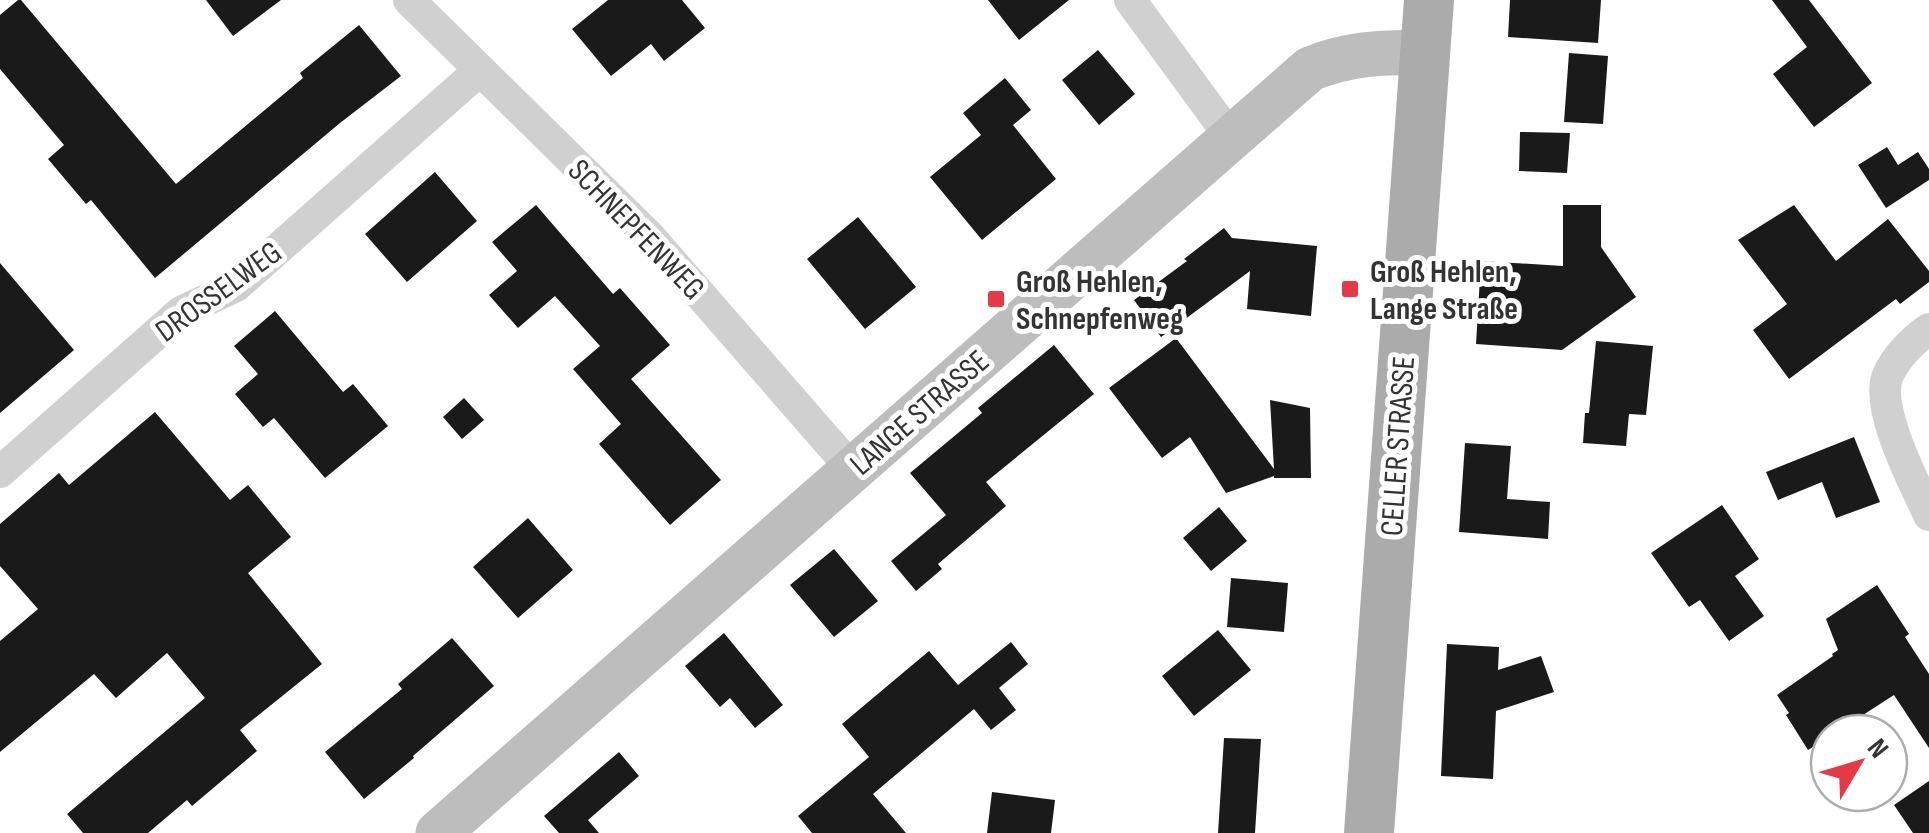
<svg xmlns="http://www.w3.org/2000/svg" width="1929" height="833" viewBox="0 0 1929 833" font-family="'Sofia Sans Condensed',sans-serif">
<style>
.building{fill:#1a1a1a}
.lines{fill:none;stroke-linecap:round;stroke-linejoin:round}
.street{stroke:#d0d0d0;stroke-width:32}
.secondary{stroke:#bdbdbd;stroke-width:45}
.primary{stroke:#ababab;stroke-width:50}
.poi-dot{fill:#e63946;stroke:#fff;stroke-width:4}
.labels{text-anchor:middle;stroke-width:10;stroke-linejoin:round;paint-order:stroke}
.street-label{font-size:32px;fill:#333;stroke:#fff}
.poi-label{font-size:32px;font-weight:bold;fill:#333;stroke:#fff;text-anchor:start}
</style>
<rect width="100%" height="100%" fill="#fff"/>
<path class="building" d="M 18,0 L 21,0 L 176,184 L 303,78 L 300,73 L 359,25 L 401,76 L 340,123 L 155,278 L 91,200 L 86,204 L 48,159 L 64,145 L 0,69 L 0,15 Z
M 206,0 L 281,0 L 233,36 Z
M 608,0 L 682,0 L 705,28 L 664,61 L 651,44 L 611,76 L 572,29 Z
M 988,0 L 1069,0 L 1019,40 Z
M 1510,0 L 1601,0 L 1598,43 L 1508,37 Z
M 1772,0 L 1809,0 L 1872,83 L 1814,127 L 1773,74 L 1807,47 Z
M 1098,50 L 1135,94 L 1099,125 L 1062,80 Z
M 1569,53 L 1608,56 L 1603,124 L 1564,122 Z
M 1005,78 L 1031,110 L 1013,125 L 1056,179 L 982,240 L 930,177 L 981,135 L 963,113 Z
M 1520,132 L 1570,133 L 1567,173 L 1519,171 Z
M 1887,147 L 1898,165 L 1918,152 L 1929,169 L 1929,180 L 1886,208 L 1858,165 Z
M 435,172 L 477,221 L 407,282 L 365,234 Z
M 536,205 L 613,294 L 620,288 L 670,345 L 631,379 L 721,480 L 670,525 L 599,444 L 621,424 L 573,369 L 600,346 L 555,296 L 518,328 L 489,295 L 517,271 L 492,242 Z
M 1563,205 L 1601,205 L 1601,247 L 1636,297 L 1562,350 L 1476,344 L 1481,261 L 1563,266 Z
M 1794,205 L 1836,261 L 1888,219 L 1929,271 L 1929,282 L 1900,304 L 1896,299 L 1789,379 L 1753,330 L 1787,304 L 1738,240 Z
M 858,217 L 916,287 L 865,329 L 807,259 Z
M 1224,228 L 1232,238 L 1317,246 L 1311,316 L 1247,309 L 1250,271 L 1161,337 L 1134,300 L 1187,261 L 1184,259 Z
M 0,263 L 74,350 L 0,413 Z
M 275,311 L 343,392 L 353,384 L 388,426 L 325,478 L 274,418 L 263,427 L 235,394 L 258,374 L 234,346 Z
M 1176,338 L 1274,469 L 1270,400 L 1310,408 L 1311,478 L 1274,478 L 1274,476 L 1226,493 L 1190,437 L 1162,458 L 1109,388 Z
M 1596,341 L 1653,346 L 1646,415 L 1629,414 L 1626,446 L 1583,443 L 1585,413 L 1589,413 Z
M 1054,345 L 1094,394 L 986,482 L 1006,506 L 938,564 L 942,569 L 916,591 L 891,561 L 946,515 L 910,473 L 982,413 L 978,408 Z
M 464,398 L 484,420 L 462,439 L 443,417 Z
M 155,412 L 230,500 L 248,485 L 291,537 L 248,573 L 322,664 L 240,730 L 257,751 L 192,806 L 187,800 L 148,833 L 83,833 L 67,814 L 205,698 L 167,653 L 116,698 L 94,674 L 0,752 L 0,641 L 38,609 L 0,566 L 0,524 L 59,473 L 69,485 Z
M 1854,437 L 1880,502 L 1836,518 L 1822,482 L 1778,500 L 1766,472 Z
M 1465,443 L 1511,446 L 1507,499 L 1550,502 L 1548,539 L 1459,532 Z
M 1722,505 L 1759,559 L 1735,576 L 1764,616 L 1729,641 L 1700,600 L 1689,607 L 1651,553 Z
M 1219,507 L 1247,541 L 1211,571 L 1183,538 Z
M 528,518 L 573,570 L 518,618 L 473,567 Z
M 834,549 L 878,601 L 834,637 L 790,585 Z
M 1231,578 L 1288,583 L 1284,632 L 1227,627 Z
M 1877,585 L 1909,634 L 1905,637 L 1929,674 L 1929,748 L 1894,695 L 1835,733 L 1829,733 L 1829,737 L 1808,750 L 1786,715 L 1789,713 L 1777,695 L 1833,656 L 1832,654 L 1838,650 L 1826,619 Z
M 1218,630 L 1251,670 L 1194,716 L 1162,676 Z
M 724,633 L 783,705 L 755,728 L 730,698 L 720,707 L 685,666 Z
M 452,638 L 494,686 L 413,756 L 414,758 L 364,799 L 325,752 L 402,689 L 398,684 Z
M 1011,642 L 1028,664 L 999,688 L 1016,710 L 991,730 L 974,709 L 873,794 L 906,833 L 812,833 L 798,816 L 869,757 L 842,724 L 929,651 L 958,685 Z
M 1447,644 L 1499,647 L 1498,670 L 1541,656 L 1554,692 L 1496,711 L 1493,779 L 1441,776 Z
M 1224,738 L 1261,739 L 1255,833 L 1218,833 Z
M 619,752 L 639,776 L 588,820 L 599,833 L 559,833 L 544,816 Z
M 1929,781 L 1929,833 L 1913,833 L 1894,805 Z
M 992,792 L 1055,800 L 1051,833 L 987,833 Z"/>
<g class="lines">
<path class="street" d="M 409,0 L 650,237 L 853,470
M 1130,0 L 1232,139
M 1929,329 C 1913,340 1896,357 1888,375 C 1874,407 1915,484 1929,515
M 0,472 L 181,312 L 236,286 L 480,70"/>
<path class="secondary" d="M 438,833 L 1310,69 C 1352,52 1382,53 1426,52"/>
<path class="primary" d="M 1369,833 L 1429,0"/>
</g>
<g class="poi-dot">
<rect x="1340" y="279" width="20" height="20" rx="5"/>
<rect x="986" y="289" width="20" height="20" rx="5"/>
</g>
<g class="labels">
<g class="street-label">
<text transform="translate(637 229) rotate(46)" y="11">SCHNEPFENWEG</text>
<text transform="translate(218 291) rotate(-36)" y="11">DROSSELWEG</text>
<text transform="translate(919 412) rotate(-41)" y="11">LANGE STRASSE</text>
<text transform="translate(1397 446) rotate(-86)" y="11">CELLER STRASSE</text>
</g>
<g class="poi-label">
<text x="1370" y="282">Groß Hehlen,<tspan x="1370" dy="37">Lange Straße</tspan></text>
<text x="1016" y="292">Groß Hehlen,<tspan x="1016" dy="37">Schnepfenweg</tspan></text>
</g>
</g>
<g transform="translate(1859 763) rotate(52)"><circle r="48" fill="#ffffff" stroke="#adadad" stroke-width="2.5"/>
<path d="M0-8L18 38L0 25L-18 38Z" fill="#e63946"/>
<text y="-15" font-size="28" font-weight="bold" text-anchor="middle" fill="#333333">N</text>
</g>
</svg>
